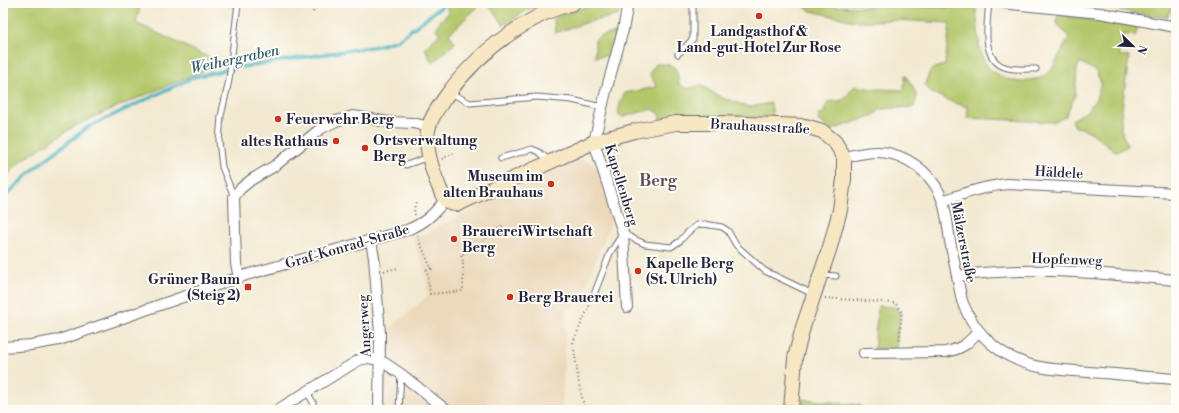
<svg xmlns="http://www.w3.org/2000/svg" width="1179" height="413" viewBox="0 0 1179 413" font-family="'Libre Bodoni',serif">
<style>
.built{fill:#ecd8ba}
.green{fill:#b4c76b;stroke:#6b7453}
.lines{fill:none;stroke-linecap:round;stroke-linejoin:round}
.stream{stroke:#46b2c3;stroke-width:3.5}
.lane-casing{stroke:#6b686f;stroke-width:7}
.street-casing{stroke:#6b686f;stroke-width:12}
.secondary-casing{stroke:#6b686f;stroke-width:16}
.path{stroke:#6b686f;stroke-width:2;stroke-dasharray:1 3;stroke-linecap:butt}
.lane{stroke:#fff;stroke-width:5}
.street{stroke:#fff;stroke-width:10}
.secondary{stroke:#f8e7c3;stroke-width:14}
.poi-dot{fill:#c8321e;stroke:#fdfcf7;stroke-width:1.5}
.labels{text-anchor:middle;stroke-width:4;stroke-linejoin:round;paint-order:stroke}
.poi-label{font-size:14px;font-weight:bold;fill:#22223b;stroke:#fdfcf7;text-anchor:start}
.street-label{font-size:14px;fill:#22223b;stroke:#fdfcf7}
.water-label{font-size:15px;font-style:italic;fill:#305c71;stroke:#fdfcf7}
.quarter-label{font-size:16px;font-weight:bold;fill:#624b4f;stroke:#fdfcf7}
</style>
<rect width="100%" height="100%" fill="#fdfcf7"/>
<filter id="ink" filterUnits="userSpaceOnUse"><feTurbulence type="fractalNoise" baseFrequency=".025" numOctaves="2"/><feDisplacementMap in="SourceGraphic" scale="8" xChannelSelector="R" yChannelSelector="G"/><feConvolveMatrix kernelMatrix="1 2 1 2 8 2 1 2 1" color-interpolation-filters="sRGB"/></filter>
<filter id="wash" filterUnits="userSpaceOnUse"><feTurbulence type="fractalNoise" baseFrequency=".012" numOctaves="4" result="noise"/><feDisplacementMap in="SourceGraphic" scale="16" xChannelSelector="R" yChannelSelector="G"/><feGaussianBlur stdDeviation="0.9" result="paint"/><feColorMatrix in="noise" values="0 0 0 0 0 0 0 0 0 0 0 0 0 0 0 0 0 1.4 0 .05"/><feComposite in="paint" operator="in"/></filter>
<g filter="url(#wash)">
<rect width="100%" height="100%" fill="#f2e9d0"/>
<path class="built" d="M 574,158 L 590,162 L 604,174 L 614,215 L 579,302 L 566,311 L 562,408 L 548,410 L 381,410 L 384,333 L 428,296 L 426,275 L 414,239 Z"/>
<path class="green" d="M 3,3 L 141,3 L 136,23 L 221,63 L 105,112 L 75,126 L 21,161 L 3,180 Z
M 451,3 L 482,3 L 449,34 L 455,43 L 432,63 L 425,48 L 440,34 L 436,29 L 441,20 L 448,14 L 447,6 Z
M 487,3 L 544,3 L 529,9 L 504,25 Z
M 621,3 L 619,15 L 588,22 L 555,33 L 554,19 C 574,8 598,4 621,3 Z
M 843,3 L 956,5 L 958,7 Z
M 1068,3 L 1174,3 L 1167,17 L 1154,16 L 1091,5 Z
M 803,6 L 976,8 L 980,52 L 988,68 L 1004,78 L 1019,82 L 1040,78 L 1051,71 L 1069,37 L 1056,22 L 1058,15 L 1138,27 L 1135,36 L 1123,34 L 1119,55 L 1129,57 L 1121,116 L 1121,129 L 1127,146 L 1117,152 C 1103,143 1092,128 1075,127 L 1072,120 L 1087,111 L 1096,99 L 1101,83 L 1096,71 L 1080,62 L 1077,69 L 1075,96 L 1065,117 L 1053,122 L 967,118 L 968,107 L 952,102 L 930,92 L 925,84 C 930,70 930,68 945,65 L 950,23 L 894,20 L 858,22 L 811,11 Z
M 616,33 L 610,55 L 595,57 L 595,40 L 600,36 Z
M 656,64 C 674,64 677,65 679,84 L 687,89 L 701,85 L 720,97 L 749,107 L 771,103 L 773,117 L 695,116 L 660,119 L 659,113 L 652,109 L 623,117 L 618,114 L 621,100 L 625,93 L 657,87 L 649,74 Z
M 905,75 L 912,85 L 917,97 L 914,107 L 881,109 L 874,115 L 832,130 L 819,121 L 818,115 L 823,114 L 828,102 L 843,100 L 855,86 L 872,89 L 904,90 Z
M 878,306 L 895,307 L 900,313 L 896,349 L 874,349 Z
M 802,399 L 860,405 L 860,410 L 804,410 Z"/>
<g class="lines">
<path class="stream" d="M 3,198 L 36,167 L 88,127 L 194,77 L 235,68 L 377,46 L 398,40 L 446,3"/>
</g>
</g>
<g filter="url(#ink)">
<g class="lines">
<defs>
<path id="lane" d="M 228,3 L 238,5
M 989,3 C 987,24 980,62 1008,68 C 1017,70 1027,69 1036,69
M 678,54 L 693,39 L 693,3
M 449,92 L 470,103 L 537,97 L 572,100 L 602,107
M 501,158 L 532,149 L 539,152 L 550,161
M 406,165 L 429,157
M 234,197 L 222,167 L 219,141 L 221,116 L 229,80 L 238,3
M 823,275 L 836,276
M 593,297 L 610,253 L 623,233 L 634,239 L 645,244 L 671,247 L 680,241 L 687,233 L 697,225 L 704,224 L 722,227 L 728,231 L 736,245 L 765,271 L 813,294
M 307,392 L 313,402 L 313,410
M 399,410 L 401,374"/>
<path id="street" d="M 1002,3 L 1100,13 L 1176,27
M 844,157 C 859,154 877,149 892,154 C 915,160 936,179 943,202 C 947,215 948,228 950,241 C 954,261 958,281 962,301 C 976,338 1006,362 1045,368 C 1059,370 1074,371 1088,372 C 1117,374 1147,377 1176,379
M 943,201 C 964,193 985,186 1008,184 L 1176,193
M 371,241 L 374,258 L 380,334 L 379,410
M 957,276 C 1029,265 1103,274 1176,280
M 239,278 L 236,264 L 234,197 L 240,189 L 251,180 L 276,165 L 320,129 L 336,121 L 353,116 L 389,122 L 413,123 L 429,127
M 627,307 L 623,233 L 594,142 L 606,91 L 623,30 L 628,3
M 3,347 L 31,345 L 59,340 L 246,275 L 407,230 C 425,223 433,215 445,200
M 864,353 L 945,352 C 962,349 967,344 978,332
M 277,410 L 359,360 L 368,358 L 380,360 L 401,374 L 446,410"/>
<path id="secondary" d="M 573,3 C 561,7 549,10 539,16 C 503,35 471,62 447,95 C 440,105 432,115 429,126 C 423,146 434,176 442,194 C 446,202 449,204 458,204 L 594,142 L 634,131 L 676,123 L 719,123 L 805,126 L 822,131 L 835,142 L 844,157 L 844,179 L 840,210 L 830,247 L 803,327 L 795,358 L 791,410"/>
</defs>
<use href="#lane" class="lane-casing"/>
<use href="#street" class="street-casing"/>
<use href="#secondary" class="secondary-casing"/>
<path class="path" d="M 760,5 L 760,3
M 313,12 L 318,3
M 1174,16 L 1176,9
M 442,159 L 454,153
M 415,215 L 414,209 L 416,202
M 417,236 L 432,270
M 431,268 L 427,270 L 430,294 L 463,291 L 463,262 L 461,255 L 481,244 L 489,234 L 504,226
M 384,271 L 398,268
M 825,298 L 895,303 L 902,312 L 899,342
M 585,410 L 579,384 L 573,342 L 590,304"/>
<use href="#lane" class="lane"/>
<use href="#street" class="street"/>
<use href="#secondary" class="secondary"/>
</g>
</g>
<g class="poi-dot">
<circle cx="759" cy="16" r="4"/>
<circle cx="278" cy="119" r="4"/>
<circle cx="336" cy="141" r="4"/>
<circle cx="365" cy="148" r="4"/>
<circle cx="551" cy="184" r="4"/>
<circle cx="454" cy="239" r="4"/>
<circle cx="638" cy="271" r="4"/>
<rect x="244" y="283" width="8" height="8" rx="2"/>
<circle cx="510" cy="297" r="4"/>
</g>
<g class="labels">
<g class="poi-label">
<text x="759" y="36" text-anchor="middle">Landgasthof &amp;<tspan x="759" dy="16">Land-gut-Hotel Zur Rose</tspan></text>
<text x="286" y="124">Feuerwehr Berg</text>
<text x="373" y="145">Ortsverwaltung<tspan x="373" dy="16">Berg</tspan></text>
<text x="328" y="146" text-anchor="end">altes Rathaus</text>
<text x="543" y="181" text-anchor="end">Museum im<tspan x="543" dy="16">alten Brauhaus</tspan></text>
<text x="462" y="236">BrauereiWirtschaft<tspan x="462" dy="16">Berg</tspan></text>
<text x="646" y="268">Kapelle Berg<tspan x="646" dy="16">(St. Ulrich)</tspan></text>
<text x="240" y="284" text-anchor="end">Grüner Baum<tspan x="240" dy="16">(Steig 2)</tspan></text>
<text x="518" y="302">Berg Brauerei</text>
</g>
<g class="street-label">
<text transform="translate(760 126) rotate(3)" y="5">Brauhausstraße</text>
<text transform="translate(1059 172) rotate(3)" y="5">Häldele</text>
<text transform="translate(622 185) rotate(73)" y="5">Kapellenberg</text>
<text transform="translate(964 242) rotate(79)" y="5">Mälzerstraße</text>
<text transform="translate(347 246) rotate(-16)" y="5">Graf-Konrad-Straße</text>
<text transform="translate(1067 259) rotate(2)" y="5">Hopfenweg</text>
<text transform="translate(364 326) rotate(-93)" y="5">Angerweg</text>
</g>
<g class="water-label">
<text transform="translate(235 59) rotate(-12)" y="5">Weihergraben</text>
</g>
<g class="quarter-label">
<text x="658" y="186">Berg</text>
</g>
</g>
<rect width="1179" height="413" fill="none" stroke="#fdfcf7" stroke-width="16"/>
<g transform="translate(1133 46) rotate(113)" stroke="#fdfcf7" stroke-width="3" paint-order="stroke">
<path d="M0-3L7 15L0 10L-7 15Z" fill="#22223b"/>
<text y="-6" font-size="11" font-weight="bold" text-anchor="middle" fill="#22223b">N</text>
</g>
</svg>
